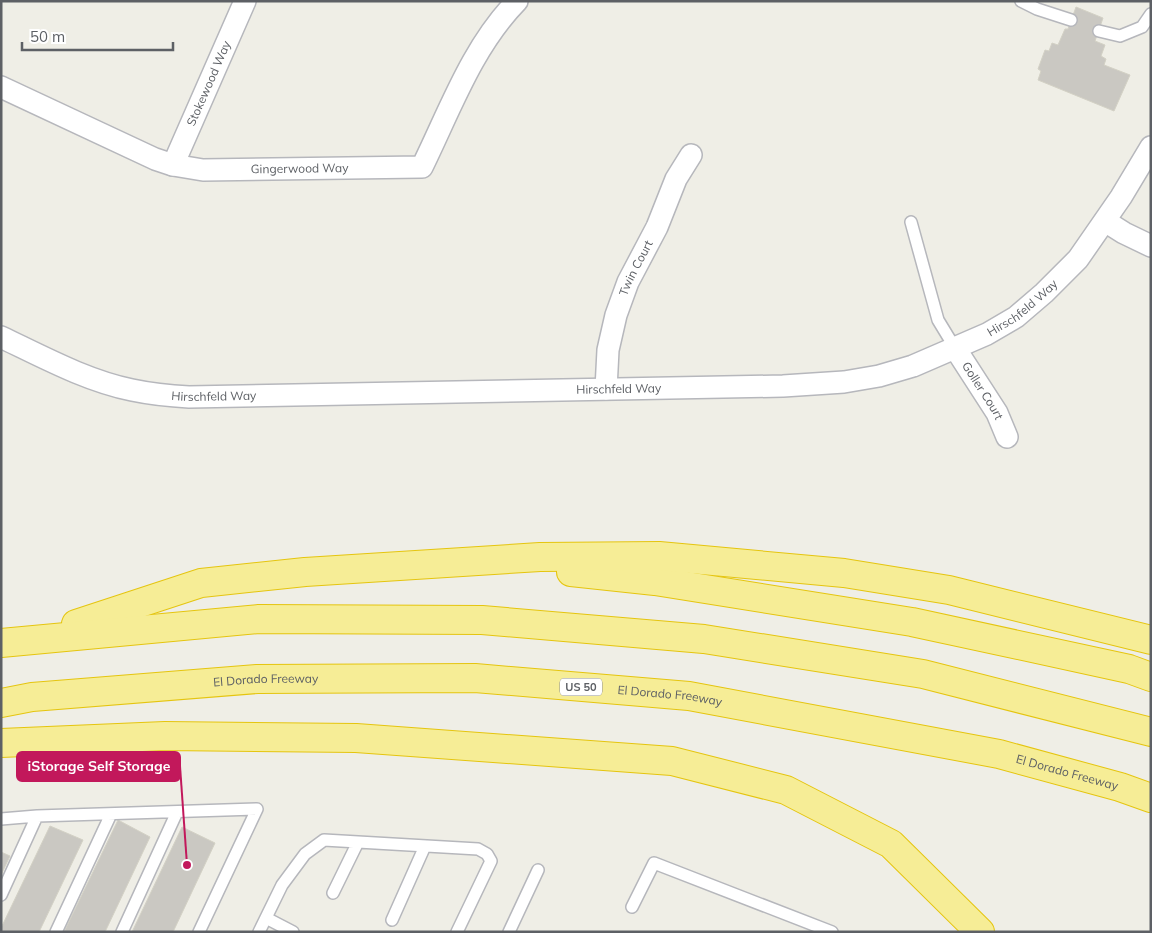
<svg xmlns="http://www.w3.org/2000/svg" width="1152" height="933" viewBox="0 0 1152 933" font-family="Mulish,sans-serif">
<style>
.building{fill:#cac8c2;stroke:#d3d1c5}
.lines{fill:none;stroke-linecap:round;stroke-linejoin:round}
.service-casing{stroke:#b6b7bc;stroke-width:14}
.minor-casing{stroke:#b6b7bc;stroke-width:24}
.motorway-casing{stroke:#e5c50f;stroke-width:30}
.service{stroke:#fff;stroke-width:11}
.minor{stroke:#fff;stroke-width:21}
.motorway{stroke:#f6ed96;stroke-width:28}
.labels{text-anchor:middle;stroke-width:4;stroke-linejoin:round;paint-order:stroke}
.shield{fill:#fff;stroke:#8e9093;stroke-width:1}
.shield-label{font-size:11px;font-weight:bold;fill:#5d6065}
.street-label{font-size:12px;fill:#5d6065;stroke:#fff}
.leader{fill:none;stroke:#c2185b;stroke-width:2}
.callout-dot{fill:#c2185b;stroke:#fff;stroke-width:2}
.callout{fill:#c2185b;stroke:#c2185b;stroke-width:2}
.callout-label{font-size:14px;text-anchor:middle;font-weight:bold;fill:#fff}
</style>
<rect width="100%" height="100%" fill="#efeee6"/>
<path class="building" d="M 1076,7 L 1103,18 L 1095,41 L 1105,45 L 1101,56 L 1106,59 L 1104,65 L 1130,75 L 1114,111 L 1038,80 L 1041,71 L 1038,69 L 1045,50 L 1049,51 L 1052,43 L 1058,45 L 1065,29 L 1068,29 Z
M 118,820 L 150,837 L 105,932 L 64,932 Z
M 50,826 L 83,840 L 39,932 L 1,932 L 1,928 Z
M 182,827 L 215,843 L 173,932 L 132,932 Z
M 1,852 L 10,856 L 1,875 Z"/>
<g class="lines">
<defs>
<path id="service" d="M 1021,1 L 1037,9 L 1071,20
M 1099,31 L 1120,36 L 1142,27 L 1151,14
M 911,222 L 938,320 L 955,348
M 1,819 L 37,816
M 333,893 L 358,842
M 1,895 L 37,816 L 257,809 L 199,932
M 632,907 L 654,863 L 832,932
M 266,918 L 293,932
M 392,920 L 425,846
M 56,932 L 111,814
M 122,932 L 177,812
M 259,932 L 282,885 L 305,854 L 324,840 L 478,849 L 487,854 L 491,861 L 457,932
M 509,932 L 538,870"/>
<g id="minor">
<path id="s1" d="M 1,87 L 155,159 L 173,165 L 203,170 L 422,167 C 450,110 472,47 517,1"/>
<path id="s2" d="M 173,165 L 245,1"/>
<path d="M 1105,221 L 1124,233 L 1151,246"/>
<path id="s3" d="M 1,337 C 43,357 87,381 132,390 C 151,394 170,396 189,397 L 783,386 L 844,382 L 879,376 L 913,366 L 987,334 L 1016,317 L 1044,293 L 1078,259 L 1121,197 L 1151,147"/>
<path id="s4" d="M 955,348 L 997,413 L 1007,437"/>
<path id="s5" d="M 606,389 L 608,350 L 616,315 L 628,282 L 657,227 L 676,179 L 691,155"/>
</g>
<g id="motorway">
<path d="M 571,572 L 655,581 L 912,622 L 1129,669 L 1151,677"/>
<path d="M 76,624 L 201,583 L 305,572 L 540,557 L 659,556 L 844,573 L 949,590 L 1151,640"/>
<path d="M 1,643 L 259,619 L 482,620 L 704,639 L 923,674 L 1151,732"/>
<path id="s6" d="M 1,703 L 32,697 L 257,679 L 475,678 L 689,696 L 999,754 L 1120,787 L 1151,798"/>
<path d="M 1,743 L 165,736 L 356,738 L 672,761 L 786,790 L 891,844 L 980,932"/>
</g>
</defs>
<use href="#service" class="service-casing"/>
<use href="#minor" class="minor-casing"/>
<use href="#motorway" class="motorway-casing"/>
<use href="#service" class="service"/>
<use href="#minor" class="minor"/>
<use href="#motorway" class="motorway"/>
</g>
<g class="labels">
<rect class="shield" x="560" y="678.5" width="42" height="17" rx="4"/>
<g class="shield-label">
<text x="581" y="691">US 50</text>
</g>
<g class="street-label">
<text dy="4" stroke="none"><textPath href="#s2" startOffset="89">Stokewood Way</textPath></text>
<text dy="4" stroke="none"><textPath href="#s1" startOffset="316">Gingerwood Way</textPath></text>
<text dy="4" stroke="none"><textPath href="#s5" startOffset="126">Twin Court</textPath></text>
<text dy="4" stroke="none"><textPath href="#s3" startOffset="1050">Hirschfeld Way</textPath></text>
<text dy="4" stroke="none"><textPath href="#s3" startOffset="629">Hirschfeld Way</textPath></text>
<text dy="4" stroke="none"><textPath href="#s4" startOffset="51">Goller Court</textPath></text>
<text dy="4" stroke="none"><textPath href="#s3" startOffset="224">Hirschfeld Way</textPath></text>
<text dy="4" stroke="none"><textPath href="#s6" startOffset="266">El Dorado Freeway</textPath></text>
<text dy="4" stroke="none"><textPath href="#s6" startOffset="671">El Dorado Freeway</textPath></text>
<text dy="4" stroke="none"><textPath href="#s6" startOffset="1076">El Dorado Freeway</textPath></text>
</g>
</g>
<path class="leader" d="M187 865L180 766"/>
<circle class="callout-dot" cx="187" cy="865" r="5"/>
<rect class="callout" x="17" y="752" width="163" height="29" rx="5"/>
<g class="callout-label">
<text x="99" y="771">iStorage Self Storage</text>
</g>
<rect width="1152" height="933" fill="none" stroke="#5d6065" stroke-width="5"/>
<path d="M22 42v8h151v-8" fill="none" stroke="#5d6065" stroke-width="2.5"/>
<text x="30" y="42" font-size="15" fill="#5d6065" stroke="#ffffff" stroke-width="4" paint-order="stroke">50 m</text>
</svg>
